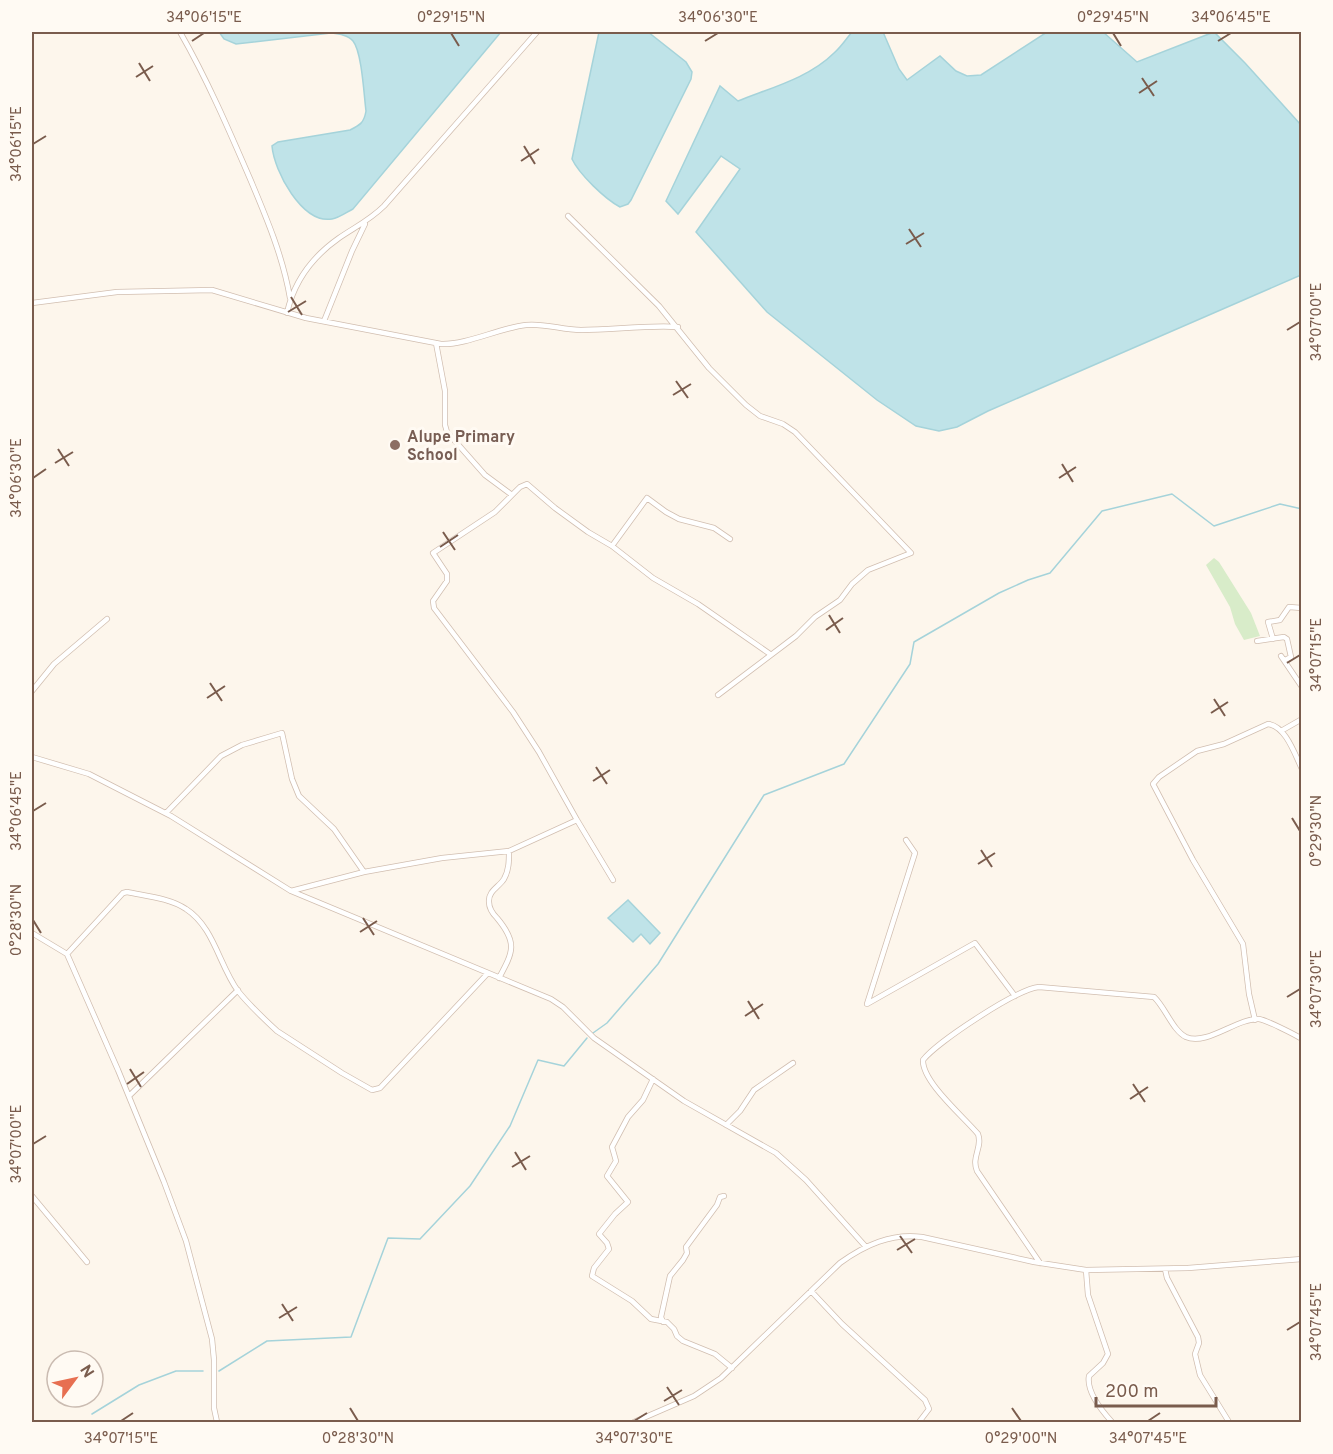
<svg xmlns="http://www.w3.org/2000/svg" width="1333" height="1454" viewBox="0 0 1333 1454" font-family="Overpass,sans-serif">
<style>
.green{fill:#d8ecc9}
.water{fill:#bfe3e8;stroke:#a5d3da;stroke-width:1.5}
.lines{fill:none;stroke-linecap:round;stroke-linejoin:round}
.stream{stroke:#a5d3da;stroke-width:1.5}
.minor-casing{stroke:#d1beb0;stroke-width:6}
.minor{stroke:#fff;stroke-width:4.5}
.ticks{fill:none;stroke:#7a5c4d;stroke-width:2}
.education-dot{fill:#8d6e63;stroke:#fffaf3;stroke-width:2}
.labels{text-anchor:middle;stroke-width:6;stroke-linejoin:round;paint-order:stroke}
.education-label{font-size:16px;font-weight:bold;fill:#785e54;stroke:#fffaf3;text-anchor:start}
.neatline{fill:none;stroke:#7a5c4d;stroke-width:2}
.ticks-label{font-size:15px;text-anchor:middle;fill:#7a5c4d}
</style>
<rect width="100%" height="100%" fill="#fdf6ec"/>
<path class="green" d="M 1214,558 L 1219,562 L 1251,613 L 1260,636 L 1244,640 L 1235,624 L 1230,607 L 1206,565 Z"/>
<path class="water" d="M 219,32 L 501,32 L 353,209 C 347,212 339,218 332,219 C 302,224 274,171 272,146 L 278,142 L 350,130 C 360,125 364,123 366,111 C 364,96 362,52 353,41 C 348,35 339,34 331,33 L 236,44 L 224,39 Z
M 599,32 L 648,32 L 686,62 L 692,72 L 691,79 L 631,200 L 628,204 L 620,207 C 605,199 579,174 572,159 Z
M 852,32 L 883,32 L 899,69 L 907,80 L 940,56 L 956,71 L 967,76 L 981,75 L 1047,32 L 1103,32 L 1137,62 L 1214,32 L 1245,63 L 1301,125 L 1301,275 L 988,411 L 957,427 L 939,431 L 916,426 L 877,400 L 767,312 L 696,232 L 740,169 L 721,156 L 678,214 L 666,201 L 720,86 L 738,101 C 770,88 809,78 834,53 C 841,47 846,39 852,32 Z
M 628,900 L 660,933 L 650,944 L 641,934 L 633,942 L 608,918 Z"/>
<g class="lines">
<path class="stream" d="M 593,1033 L 607,1023 L 658,964 L 764,795 L 844,764 L 910,664 L 914,642 L 999,593 L 1028,580 L 1050,573 L 1102,511 L 1172,494 L 1214,526 L 1280,504 L 1302,509
M 219,1371 L 267,1341 L 351,1337 L 388,1238 L 420,1239 L 470,1186 L 510,1126 L 538,1060 L 564,1066 L 587,1038
M 92,1414 L 139,1385 L 176,1371 L 203,1371"/>
<defs>
<path id="minor" d="M 180,32 C 207,79 229,130 251,181 C 267,219 283,257 290,298
M 568,216 L 659,306 L 709,368 L 746,405 L 760,416 L 783,424 L 795,432 L 911,553 L 868,570 L 852,584 L 840,600 L 815,617 L 796,636 L 718,695
M 32,303 L 117,292 L 212,290 L 306,318 L 441,344 C 467,345 499,328 526,325 C 545,323 562,330 581,330 C 613,330 645,325 678,327
M 287,313 C 294,281 312,257 339,238 C 355,227 370,220 384,206 L 537,32
M 324,321 L 352,251 L 365,224
M 436,343 L 445,391 L 445,425 L 447,432 L 485,475 L 512,495
M 612,546 L 647,498 L 666,512 L 679,519 L 714,528 L 730,539
M 1273,639 L 1268,622 L 1280,620 L 1289,607 L 1302,608
M 1257,641 L 1284,637 L 1287,639 L 1291,657 L 1285,660
M 1281,656 L 1302,687
M 32,691 L 54,664 L 107,619
M 1281,731 L 1302,719
M 32,757 L 89,774 L 171,816 L 291,891 L 551,999 L 563,1007 L 594,1038 L 684,1101 L 776,1153 L 806,1180 L 866,1247
M 166,813 L 221,756 L 242,745 L 282,733 L 292,779 L 299,796 L 334,829 L 364,872
M 906,840 L 915,853 L 867,1004 L 975,943 L 1015,996
M 613,880 L 577,820 L 539,752 L 513,712 L 434,608 L 433,601 L 447,581 L 447,574 L 433,553 L 495,512 L 520,487 L 527,484 L 555,508 L 588,532 L 612,546 L 653,578 L 698,604 L 770,654
M 291,891 L 364,872 L 442,858 L 509,851 L 577,820
M 32,933 L 67,954 L 118,1070 L 164,1182 L 186,1241 L 212,1339 L 214,1360 L 214,1408 L 217,1422
M 67,954 L 123,893 L 127,892 C 146,896 170,898 186,909 C 214,927 219,965 238,991 C 249,1005 264,1019 277,1031 L 342,1073 L 372,1090 L 380,1088 L 488,973
M 499,978 C 513,952 518,943 497,918 C 493,914 489,908 489,902 C 488,891 499,887 504,879 C 509,870 509,861 509,851
M 1255,1020 L 1249,994 L 1243,944 L 1193,860 L 1153,784 L 1159,777 L 1197,751 L 1224,744 L 1268,724 C 1286,726 1295,755 1302,769
M 653,1079 L 643,1100 L 628,1117 L 612,1147 L 616,1161 L 607,1176 L 628,1202 L 615,1214 L 599,1234 L 607,1243 L 609,1249 L 594,1268 L 592,1276 L 632,1301 L 651,1319 L 667,1322 L 674,1329 L 677,1336 L 683,1341 L 715,1354 L 732,1368
M 129,1096 L 238,990
M 726,1125 L 740,1111 L 754,1090 L 793,1063
M 32,1196 L 87,1262
M 1040,1263 L 977,1171 C 971,1157 983,1147 978,1134 C 964,1117 922,1082 923,1060 C 937,1042 1017,989 1039,987 L 1154,997 C 1165,1007 1173,1031 1186,1037 C 1207,1046 1237,1018 1259,1019 C 1266,1020 1294,1034 1302,1039
M 1165,1269 L 1167,1278 L 1198,1337 L 1199,1343 L 1195,1354 L 1200,1375 L 1229,1422
M 1086,1270 L 1088,1295 L 1108,1354 L 1103,1363 L 1089,1376 C 1086,1392 1102,1411 1112,1422
M 811,1291 L 842,1324 L 925,1400 L 929,1409 L 919,1422
M 663,1322 L 661,1317 L 670,1276 L 683,1260 L 687,1253 L 686,1247 L 717,1205 L 720,1197 L 724,1196
M 634,1422 L 694,1396 L 721,1378 L 840,1263 C 865,1245 891,1233 922,1237 L 1034,1262 L 1086,1270 L 1188,1268 L 1302,1259"/>
</defs>
<use href="#minor" class="minor-casing"/>
<use href="#minor" class="minor"/>
</g>
<path class="ticks" d="M 451,33 L 459,46M 1113,33 L 1121,46M 192,41 L 204,33M 705,41 L 718,33M 1218,41 L 1231,33M 139,63 L 150,81M 136,77 L 153,66M 1142,78 L 1154,96M 1139,93 L 1157,81M 33,144 L 46,136M 524,146 L 535,164M 521,161 L 539,149M 909,229 L 921,247M 906,244 L 924,233M 291,297 L 302,315M 288,312 L 306,301M 1287,330 L 1300,322M 676,381 L 688,398M 673,395 L 691,384M 58,449 L 69,466M 55,463 L 73,452M 1062,464 L 1073,482M 33,478 L 46,469M 1059,478 L 1076,467M 443,532 L 455,550M 440,547 L 458,535M 829,615 L 840,633M 826,630 L 843,618M 1287,663 L 1300,655M 210,683 L 222,701M 207,698 L 225,686M 1214,699 L 1225,716M 1211,713 L 1228,702M 596,767 L 607,784M 593,781 L 610,770M 33,811 L 46,803M 1292,818 L 1300,831M 981,850 L 992,867M 978,864 L 995,853M 363,918 L 374,935M 33,920 L 41,933M 360,932 L 377,921M 1287,997 L 1300,989M 748,1001 L 759,1019M 745,1016 L 763,1004M 130,1069 L 141,1087M 127,1084 L 144,1072M 1133,1084 L 1145,1102M 1130,1099 L 1148,1087M 33,1144 L 46,1136M 515,1152 L 526,1170M 512,1167 L 530,1156M 900,1236 L 912,1253M 897,1250 L 915,1239M 282,1304 L 293,1321M 279,1318 L 297,1307M 1287,1330 L 1300,1322M 667,1387 L 679,1405M 664,1401 L 682,1390M 350,1408 L 358,1421M 1012,1408 L 1021,1421M 121,1421 L 133,1413M 634,1421 L 647,1413M 1148,1421 L 1160,1413"/>
<circle class="education-dot" cx="395" cy="445" r="6"/>
<g class="labels">
<g class="education-label">
<text x="407" y="442">Alupe Primary<tspan x="407" dy="18">School</tspan></text>
</g>
</g>
<rect width="1333" height="1454" fill="none" stroke="#fffaf3" stroke-width="66"/>
<g transform="translate(75 1379) rotate(57)"><circle r="28" fill="#fffaf3" stroke="#cabbb1" stroke-width="1.5"/>
<path d="M0-4.5L10 22L0 15L-10 22Z" fill="#e76f51"/>
<text y="-9" font-size="16" font-weight="bold" text-anchor="middle" fill="#7a5c4d">N</text>
</g>
<path d="M1096 1397v9h120v-9" fill="none" stroke="#7a5c4d" stroke-width="3"/>
<text x="1105" y="1397" font-size="18" fill="#7a5c4d" stroke="#fffaf3" stroke-width="4.5" paint-order="stroke">200 m</text>
<rect x="33" y="33" width="1267" height="1388" class="neatline"/>
<g class="ticks-label">
<text x="204" y="22">34°06'15"E</text>
<text x="451" y="22">0°29'15"N</text>
<text x="718" y="22">34°06'30"E</text>
<text x="1113" y="22">0°29'45"N</text>
<text x="1231" y="22">34°06'45"E</text>
<text transform="translate(16 144) rotate(-90)" y="5">34°06'15"E</text>
<text transform="translate(1316 322) rotate(-90)" y="5">34°07'00"E</text>
<text transform="translate(16 478) rotate(-90)" y="5">34°06'30"E</text>
<text transform="translate(1316 655) rotate(-90)" y="5">34°07'15"E</text>
<text transform="translate(16 811) rotate(-90)" y="5">34°06'45"E</text>
<text transform="translate(1316 831) rotate(-90)" y="5">0°29'30"N</text>
<text transform="translate(16 920) rotate(-90)" y="5">0°28'30"N</text>
<text transform="translate(1316 989) rotate(-90)" y="5">34°07'30"E</text>
<text transform="translate(16 1144) rotate(-90)" y="5">34°07'00"E</text>
<text transform="translate(1316 1322) rotate(-90)" y="5">34°07'45"E</text>
<text x="121" y="1443">34°07'15"E</text>
<text x="358" y="1443">0°28'30"N</text>
<text x="634" y="1443">34°07'30"E</text>
<text x="1021" y="1443">0°29'00"N</text>
<text x="1148" y="1443">34°07'45"E</text>
</g>
</svg>
